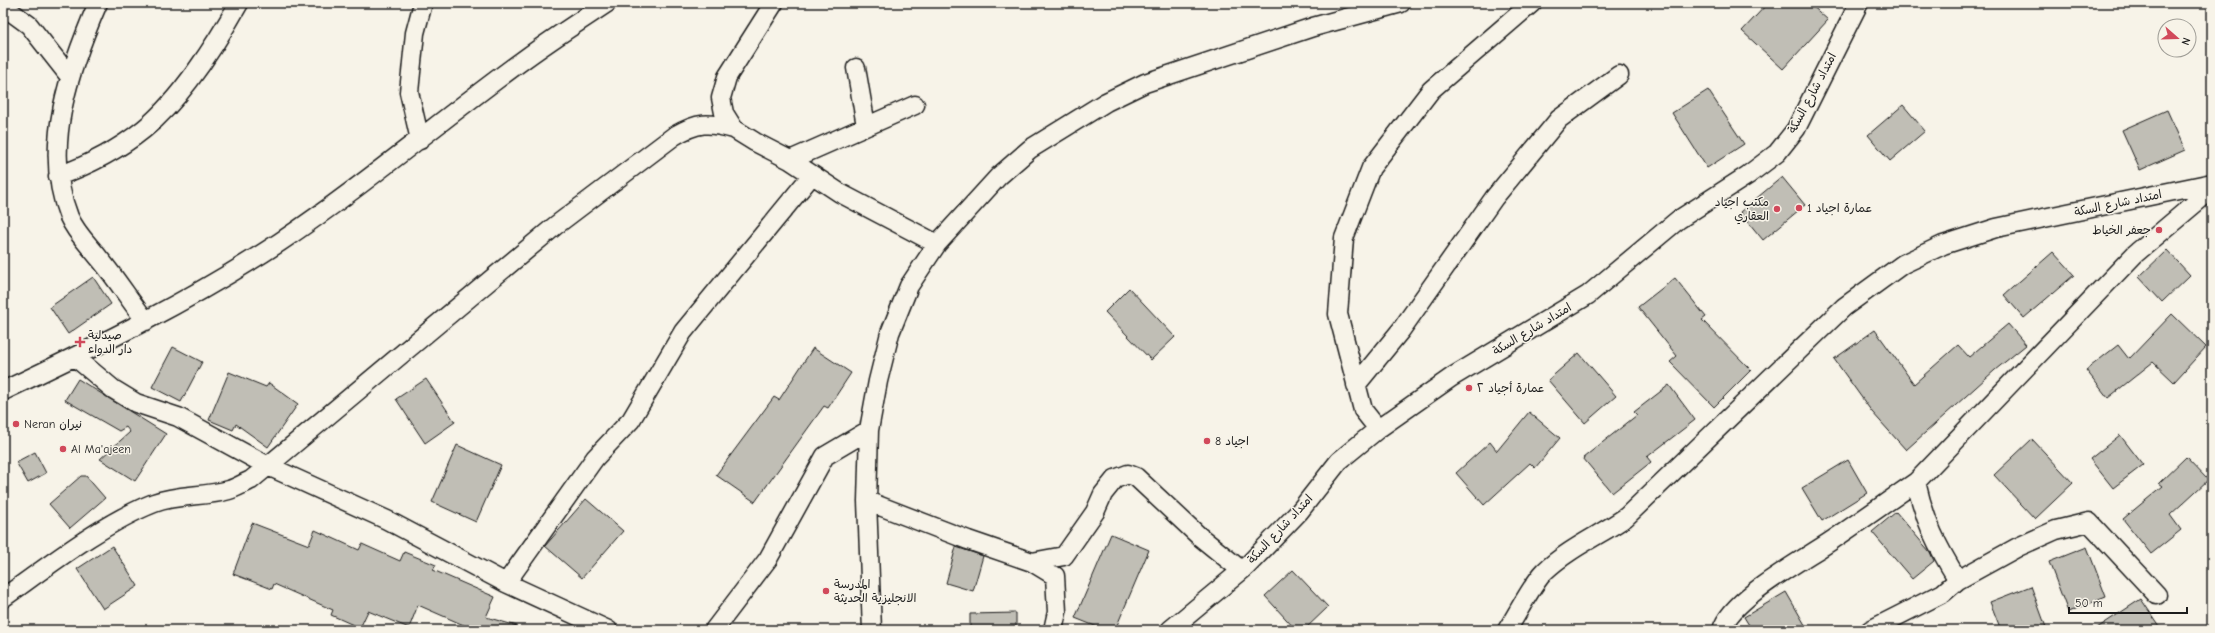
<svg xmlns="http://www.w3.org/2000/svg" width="2215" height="633" viewBox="0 0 2215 633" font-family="'Comic Neue','Playpen Sans Arabic',sans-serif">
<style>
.building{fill:#c0beb5;stroke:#1c1c1c}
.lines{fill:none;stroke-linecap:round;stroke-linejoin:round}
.minor-casing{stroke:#1c1c1c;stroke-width:21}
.minor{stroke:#f7f3e8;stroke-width:18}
.poi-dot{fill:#d1495b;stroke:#f7f3e8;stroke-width:1.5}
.labels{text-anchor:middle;stroke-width:3;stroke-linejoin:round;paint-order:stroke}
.street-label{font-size:12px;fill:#1c1c1c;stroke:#f7f3e8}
.poi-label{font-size:12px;fill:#1c1c1c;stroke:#f7f3e8;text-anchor:start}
</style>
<rect width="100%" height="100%" fill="#f7f3e8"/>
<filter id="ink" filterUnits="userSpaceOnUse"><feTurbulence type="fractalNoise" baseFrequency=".025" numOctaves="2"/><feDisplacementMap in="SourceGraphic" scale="8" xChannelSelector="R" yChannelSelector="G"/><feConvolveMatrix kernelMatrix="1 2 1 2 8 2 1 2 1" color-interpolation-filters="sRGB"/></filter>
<g filter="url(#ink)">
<path class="building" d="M 1768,3 L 1809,3 L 1828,20 L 1783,69 L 1742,31 Z
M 1708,90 L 1744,144 L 1707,168 L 1672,113 Z
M 1903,105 L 1925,131 L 1890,161 L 1868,135 Z
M 2167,110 L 2185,150 L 2140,170 L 2122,130 Z
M 1782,177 L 1805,205 L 1763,240 L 1740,212 Z
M 2167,250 L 2190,275 L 2162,302 L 2139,277 Z
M 2053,252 L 2074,275 L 2024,318 L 2004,295 Z
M 93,277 L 111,304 L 68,334 L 50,307 Z
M 1675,278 L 1706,317 L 1702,320 L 1751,370 L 1714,407 L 1670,362 L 1677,356 L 1638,307 Z
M 1129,288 L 1175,337 L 1151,360 L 1105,312 Z
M 2172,314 L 2206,347 L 2174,382 L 2153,362 L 2108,398 L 2086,370 L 2118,345 L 2129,359 Z
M 2008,324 L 2026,345 L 1995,370 L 1906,450 L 1872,412 L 1834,359 L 1875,330 L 1914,384 L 1958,345 L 1969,357 Z
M 173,347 L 202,362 L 181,402 L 152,387 Z
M 813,348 L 851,373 L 828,408 L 824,406 L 755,502 L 716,475 L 774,397 L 779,400 Z
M 1579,353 L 1616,396 L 1585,423 L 1548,380 Z
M 229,372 L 266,387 L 269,383 L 298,404 L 268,447 L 236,424 L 233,430 L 209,420 Z
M 78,379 L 166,434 L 135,481 L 100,459 L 130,432 L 126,427 L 119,431 L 65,400 Z
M 426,379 L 455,422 L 425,443 L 396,399 Z
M 1669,385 L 1695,420 L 1647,457 L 1651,462 L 1612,493 L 1583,458 L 1637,415 L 1634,412 Z
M 1529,412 L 1560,438 L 1535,468 L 1530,463 L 1484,505 L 1456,473 L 1490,442 L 1497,451 Z
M 2120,435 L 2143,465 L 2113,488 L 2090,459 Z
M 2032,439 L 2073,483 L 2035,519 L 1994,475 Z
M 457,445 L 501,465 L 476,522 L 432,502 Z
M 35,452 L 46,473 L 28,483 L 16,462 Z
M 2186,457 L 2208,480 L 2170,515 L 2181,530 L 2151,554 L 2123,519 L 2163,486 L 2159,483 Z
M 1848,460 L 1867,493 L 1822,521 L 1802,488 Z
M 81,476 L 86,476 L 105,498 L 70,528 L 49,504 Z
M 586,499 L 623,531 L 582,578 L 545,546 Z
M 1896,512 L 1930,552 L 1934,561 L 1912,579 L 1872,532 Z
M 252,523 L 309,545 L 315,530 L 359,550 L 362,544 L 400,561 L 404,552 L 436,565 L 433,570 L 495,597 L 486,617 L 517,626 L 517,630 L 475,630 L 418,605 L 409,628 L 368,611 L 360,628 L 331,615 L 333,610 L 274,584 L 272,589 L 233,574 Z
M 1111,534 L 1149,550 L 1115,630 L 1105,630 L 1075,618 Z
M 112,546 L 138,586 L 103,609 L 77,569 Z
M 956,547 L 983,556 L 973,591 L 946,583 Z
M 2087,547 L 2106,597 L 2068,612 L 2049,562 Z
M 1293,570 L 1328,607 L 1304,630 L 1296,630 L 1265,596 Z
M 2031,586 L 2047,630 L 2001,630 L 1990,602 Z
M 1786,592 L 1808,630 L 1752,630 L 1744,617 Z
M 2141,599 L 2162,630 L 2094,630 Z
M 1016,613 L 1016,630 L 970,630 L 970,614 Z"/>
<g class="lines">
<defs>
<path id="minor" d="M 98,3 C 70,68 41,147 69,217 C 76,233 88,244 99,258 C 116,278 130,301 146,321
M 774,3 L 727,77 L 721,98 L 724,113 L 734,129 L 755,142 L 790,160 L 840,193 L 937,244
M 3,6 L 29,25 L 70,77
M 856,68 L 866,126
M 420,140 L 409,92 L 415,33 L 423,3
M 790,160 L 915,105
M 58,176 C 89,165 118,150 144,129 C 180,100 216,44 239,3
M 75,357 L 113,389 L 136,403 L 178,417 L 268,466 L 387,520 L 506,583 L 608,630
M 1356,385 L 1401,330 L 1494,198 L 1559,119 L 1619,75
M 3,391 C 98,346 192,300 280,242 C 365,185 443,118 526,58 C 552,39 580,21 607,3
M 1378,429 L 1363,410 L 1338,314 L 1344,238 L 1371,168 L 1431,90 L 1532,3
M 867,501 L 968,540 L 1032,562 L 1055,576 L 1057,612 L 1053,630
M 1032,562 L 1064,556 L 1095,512 L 1103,494 L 1115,479 L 1128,474 L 1136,477 L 1199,536 L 1241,570
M 1958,580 L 2018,547 L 2056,530 L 2089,522 L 2157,595
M 506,583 L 595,458 L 631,420 L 683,332 L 812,175
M 3,598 C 48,566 103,523 154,503 C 178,494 204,497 229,490 C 236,488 244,483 251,480 L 555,226 L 674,136 C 698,122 708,122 734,129
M 714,630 L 768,559 L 825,456 L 869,430
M 872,630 L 867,501 L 869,430 L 878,381 L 890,333 L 909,286 L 937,244 L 999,176 L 1030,149 L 1106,102 L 1145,83 L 1313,27 L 1401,3
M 1170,630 L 1247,566 L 1299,512 L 1339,461 L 1378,429 L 1452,377 L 1588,295 L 1678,220 L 1748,175 L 1777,153 L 1796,129 L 1859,3
M 1507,630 C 1518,613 1532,584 1545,571 C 1568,549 1600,535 1626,517 L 1844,307 L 1903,264 L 1943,245 L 1996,228 L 2212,183
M 1722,630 C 1730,599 1803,560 1831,541 C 1859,522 1887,502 1916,482
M 1870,630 L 1943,593 L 1958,580 C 1937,546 1925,522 1916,482 L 2135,254 L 2212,189"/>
</defs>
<use href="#minor" class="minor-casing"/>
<use href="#minor" class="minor"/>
</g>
</g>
<g class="poi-dot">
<circle cx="1799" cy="208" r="4"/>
<circle cx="1777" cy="209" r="4"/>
<circle cx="2159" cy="230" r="4"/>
<path d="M78 336h4v4h4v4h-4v4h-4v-4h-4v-4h4z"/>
<circle cx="1469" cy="388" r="4"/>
<circle cx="16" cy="424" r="4"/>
<circle cx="1207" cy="441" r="4"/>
<circle cx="63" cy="449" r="4"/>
<circle cx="826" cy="591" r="4"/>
</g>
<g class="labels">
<g class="street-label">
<text transform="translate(1812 93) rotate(-62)" y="4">امتداد شارع السكة</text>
<text transform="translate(2118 203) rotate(-12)" y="4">امتداد شارع السكة</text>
<text transform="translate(1532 329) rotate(-31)" y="4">امتداد شارع السكة</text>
<text transform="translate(1280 529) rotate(-47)" y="4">امتداد شارع السكة</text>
</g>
<g class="poi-label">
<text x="1769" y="206" text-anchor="end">مكتب اجياد<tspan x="1769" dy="14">العقاري</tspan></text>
<text x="1807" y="212">عمارة اجياد 1</text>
<text x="2151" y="234" text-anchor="end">جعفر الخياط</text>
<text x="88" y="339">صيدلية<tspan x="88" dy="14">دار الدواء</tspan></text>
<text x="1477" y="392">عمارة أجياد ٢</text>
<text x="24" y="428">Neran نيران</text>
<text x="1215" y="445">اجياد 8</text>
<text x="71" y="453">Al Ma'ajeen</text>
<text x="834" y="588">المدرسة<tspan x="834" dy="14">الانجليزية الحديثة</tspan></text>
</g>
</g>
<rect width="2215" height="633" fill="none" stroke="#f7f3e8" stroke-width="16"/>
<rect x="8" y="8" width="2199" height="617" fill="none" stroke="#1c1c1c" stroke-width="1.5" filter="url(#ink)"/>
<g transform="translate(2177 38) rotate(110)"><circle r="19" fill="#f7f3e8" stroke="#9f9d96"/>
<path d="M0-3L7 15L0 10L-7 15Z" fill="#d1495b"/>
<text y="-6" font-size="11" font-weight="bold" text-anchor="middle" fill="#1c1c1c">N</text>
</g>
<path d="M2069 607v6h118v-6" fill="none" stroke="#1c1c1c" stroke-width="2"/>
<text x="2075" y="607" font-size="12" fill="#1c1c1c" stroke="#f7f3e8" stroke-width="3" paint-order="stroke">50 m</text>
</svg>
